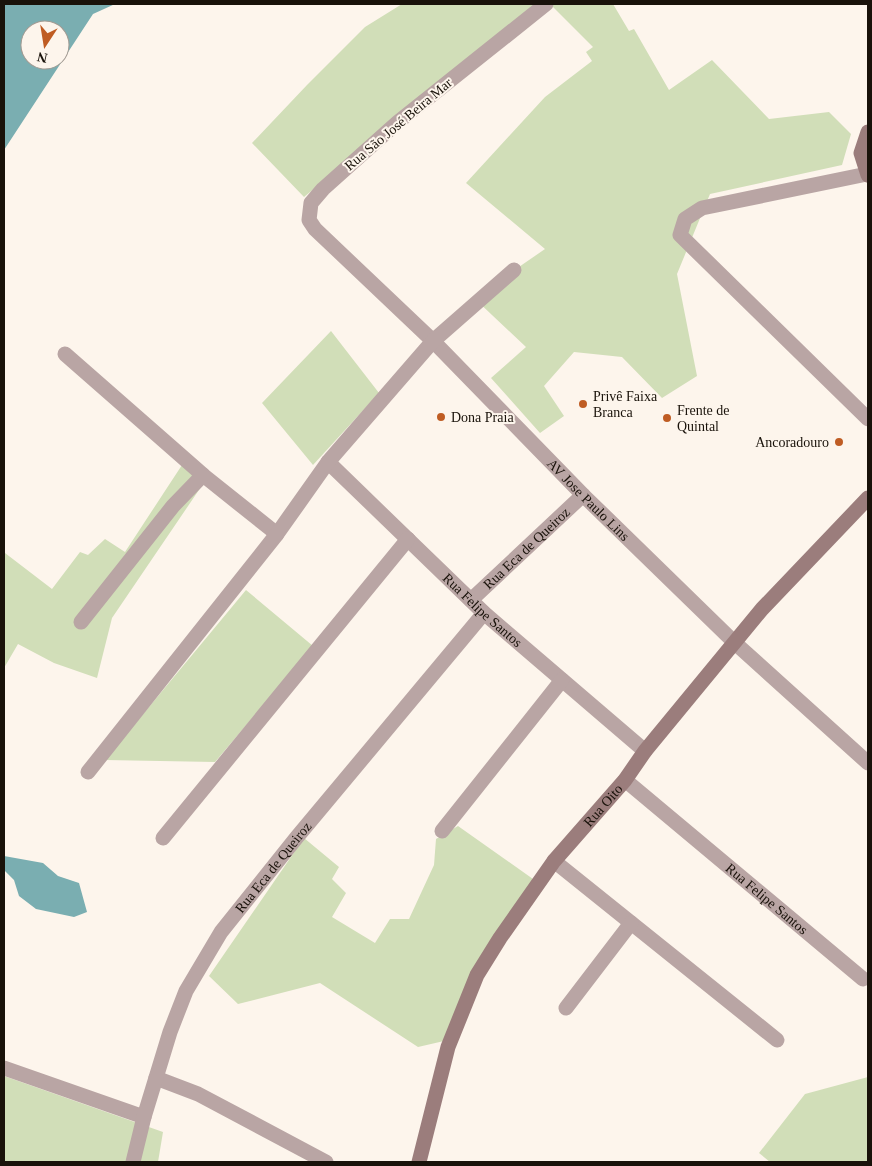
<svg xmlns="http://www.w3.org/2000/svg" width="872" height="1166" viewBox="0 0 872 1166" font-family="'Times New Roman',serif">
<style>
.green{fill:#d1deb8}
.water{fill:#7aaeb1;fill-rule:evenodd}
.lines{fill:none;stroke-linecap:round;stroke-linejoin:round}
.minor{stroke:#b9a5a4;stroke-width:15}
.secondary{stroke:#9b7d7c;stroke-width:15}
.poi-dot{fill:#bf5c23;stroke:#fdf5ec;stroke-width:2}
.labels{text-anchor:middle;stroke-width:4;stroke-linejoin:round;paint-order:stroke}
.street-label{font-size:14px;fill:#19120a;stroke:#fdf5ec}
.poi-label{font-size:14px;fill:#19120a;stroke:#fdf5ec;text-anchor:start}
</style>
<rect width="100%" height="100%" fill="#fdf5ec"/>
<path class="green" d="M 402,4 L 538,4 L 304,197 L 252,143 L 307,85 L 365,27 Z
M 550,4 L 613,4 L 629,31 L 634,29 L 669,90 L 712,60 L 769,119 L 829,112 L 851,134 L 842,165 L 710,194 L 677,274 L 697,376 L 662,398 L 622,357 L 574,352 L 544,386 L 564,416 L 540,433 L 491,378 L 526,347 L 474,298 L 545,249 L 466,183 L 545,97 L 592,61 L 586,52 L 593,47 Z
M 331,331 L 379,393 L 313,465 L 262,403 Z
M 182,465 L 203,484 L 112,618 L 97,678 L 54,663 L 18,644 L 4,668 L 5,553 L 52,589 L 80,552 L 88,555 L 105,539 L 125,552 Z
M 246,590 L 313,646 L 215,762 L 105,760 Z
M 458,826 L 533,879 L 444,1041 L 418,1047 L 320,983 L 238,1004 L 209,976 L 304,838 L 339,867 L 332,879 L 346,893 L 332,917 L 375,943 L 390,919 L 409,919 L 434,865 L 436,839 Z
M 4,1076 L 163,1132 L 158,1162 L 4,1162 Z
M 868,1077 L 868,1162 L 770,1162 L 759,1153 L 805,1094 Z"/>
<path class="water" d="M 4,4 L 115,4 L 93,14 L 4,150 ZM 30,30 L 60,30 L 60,60 L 30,60 Z
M 4,856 L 43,863 L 58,876 L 79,883 L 87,912 L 74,917 L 36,909 L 19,896 L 14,880 L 4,870 Z"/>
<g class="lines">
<g class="minor">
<path id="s1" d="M 546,4 L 398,122 L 323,189 L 311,203 L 309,220 L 315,229 L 433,341 L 583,495 L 735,643 L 868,763"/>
<path d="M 867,174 L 702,208 L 685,219 L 680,235 L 868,419"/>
<path d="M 65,354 L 203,475 L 277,534"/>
<path id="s2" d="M 328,462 L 484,613 L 645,751"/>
<path id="s3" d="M 471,600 L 583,495"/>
<path d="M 81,622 L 173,506 L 203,475"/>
<path d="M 88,772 L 277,534 L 328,462 L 433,341 L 514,270"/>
<path id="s4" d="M 625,780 L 863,979"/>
<path d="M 442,831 L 562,680"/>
<path d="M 163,838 L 408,539"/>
<path d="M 554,861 L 777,1040"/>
<path d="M 566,1008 L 631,923"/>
<path d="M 4,1068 L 144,1117"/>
<path d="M 156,1078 L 198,1094 L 326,1162"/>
<path id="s5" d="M 133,1162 L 144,1117 L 170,1032 L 186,991 L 221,932 L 297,837 L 484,613"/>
</g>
<g class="secondary">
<path d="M 868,132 L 861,153 L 868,175"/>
<path id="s6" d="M 419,1162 L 448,1047 L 477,975 L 500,938 L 554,861 L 625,780 L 645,751 L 762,609 L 868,498"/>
</g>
</g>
<g class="poi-dot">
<circle cx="583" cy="404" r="5"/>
<circle cx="441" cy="417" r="5"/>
<circle cx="667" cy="418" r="5"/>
<circle cx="839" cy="442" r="5"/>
</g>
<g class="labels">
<g class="street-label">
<text transform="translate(398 124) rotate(-40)" y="5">Rua São José Beira Mar</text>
<text dy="5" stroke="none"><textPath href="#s1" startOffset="721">AV Jose Paulo Lins</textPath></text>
<text dy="5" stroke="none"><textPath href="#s3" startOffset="76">Rua Eca de Queiroz</textPath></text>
<text dy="5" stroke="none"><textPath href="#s2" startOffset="214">Rua Felipe Santos</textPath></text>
<text dy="5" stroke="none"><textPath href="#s6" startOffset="408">Rua Oito</textPath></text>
<text dy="5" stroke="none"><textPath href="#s5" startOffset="331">Rua Eca de Queiroz</textPath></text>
<text dy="5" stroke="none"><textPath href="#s4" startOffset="185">Rua Felipe Santos</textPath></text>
</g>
<g class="poi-label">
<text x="593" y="401">Privê Faixa<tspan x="593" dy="16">Branca</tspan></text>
<text x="677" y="415">Frente de<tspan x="677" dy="16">Quintal</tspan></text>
<text x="451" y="422">Dona Praia</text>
<text x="829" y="447" text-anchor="end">Ancoradouro</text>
</g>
</g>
<rect width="872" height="1166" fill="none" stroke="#19120a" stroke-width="10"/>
<g transform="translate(45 45) rotate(192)"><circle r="24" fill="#fdf5ec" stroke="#a29a92"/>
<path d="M0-4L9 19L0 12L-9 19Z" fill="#bf5c23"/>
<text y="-8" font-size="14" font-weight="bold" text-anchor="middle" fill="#19120a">N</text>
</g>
</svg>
